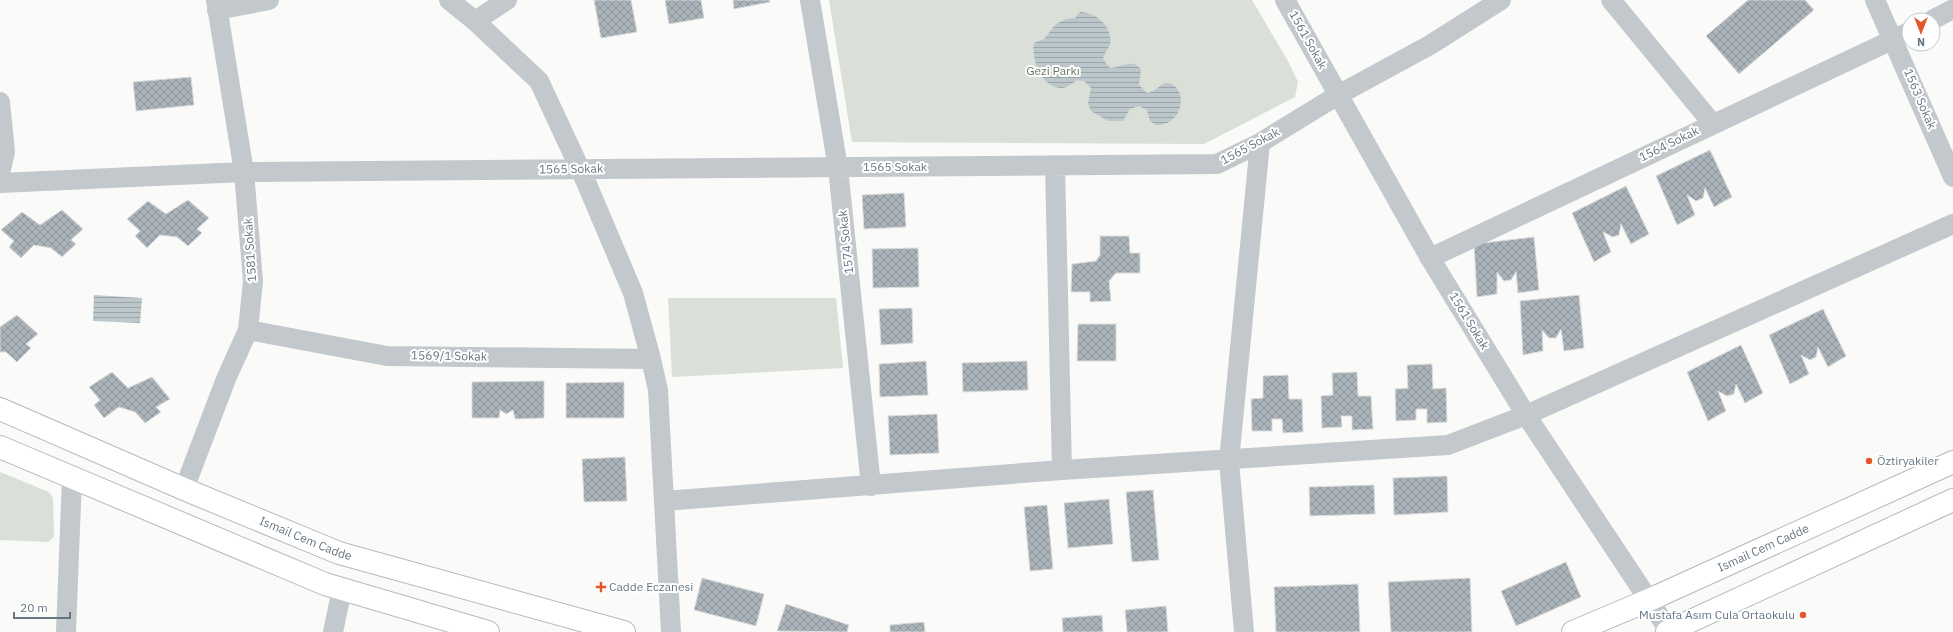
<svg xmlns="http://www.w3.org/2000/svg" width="1953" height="632" viewBox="0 0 1953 632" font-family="'IBM Plex Sans',sans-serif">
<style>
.park{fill:#dadfd7}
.water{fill:url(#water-rules)}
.building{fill:url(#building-cross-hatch);stroke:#dcdcda}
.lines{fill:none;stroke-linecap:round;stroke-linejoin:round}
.secondary-casing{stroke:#b3babf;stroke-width:24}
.street{stroke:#c3c8cc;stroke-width:20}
.secondary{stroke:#fff;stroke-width:22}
.poi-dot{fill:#e4572e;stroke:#fff;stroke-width:1.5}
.labels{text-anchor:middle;stroke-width:4;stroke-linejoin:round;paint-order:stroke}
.street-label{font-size:12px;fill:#657683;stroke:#fff}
.park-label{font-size:12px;fill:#687a64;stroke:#fff}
.poi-label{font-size:12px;fill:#657683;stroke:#fff;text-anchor:start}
</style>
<defs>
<pattern id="water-rules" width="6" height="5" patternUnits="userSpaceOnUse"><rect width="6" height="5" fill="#bbc7cb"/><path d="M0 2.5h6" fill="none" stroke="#9ca6aa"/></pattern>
<pattern id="building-cross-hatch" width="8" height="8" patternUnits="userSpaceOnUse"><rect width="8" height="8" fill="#aab3b9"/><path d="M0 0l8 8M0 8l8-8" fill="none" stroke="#8e969c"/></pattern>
</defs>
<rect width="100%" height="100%" fill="#fafaf8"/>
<path class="park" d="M 829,0 L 1252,0 L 1289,63 L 1298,82 L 1295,97 L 1204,144 L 852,142 Z
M 668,298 L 836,298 L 843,368 L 672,377 Z
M 0,472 L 49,492 L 53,498 L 54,537 L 48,542 L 0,540 Z"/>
<path class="water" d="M 1080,12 C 1096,12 1113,27 1110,44 C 1108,50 1104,53 1103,59 L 1110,68 C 1122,68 1131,58 1141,69 L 1139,85 L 1147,93 C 1156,92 1161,82 1168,83 C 1188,87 1185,125 1156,125 L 1150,121 L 1147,110 L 1139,106 L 1130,109 L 1123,121 L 1108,121 L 1091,111 L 1088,103 L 1091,88 L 1084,81 L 1077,80 C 1073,83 1068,87 1063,88 C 1042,89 1031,60 1034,43 L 1044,39 L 1056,24 L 1066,19 L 1075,18 Z
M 94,295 L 142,298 L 140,323 L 93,321 Z"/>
<path class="building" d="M 594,0 L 631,0 L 637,32 L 601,38 Z
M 665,0 L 701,0 L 704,18 L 669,24 Z
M 733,0 L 769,0 L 770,2 L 734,9 Z
M 1748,0 L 1805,0 L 1814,10 L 1739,74 L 1706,36 Z
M 191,77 L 194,105 L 136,111 L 133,82 Z
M 1710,150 L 1732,197 L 1714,207 L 1705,188 L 1703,198 L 1696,201 L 1687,195 L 1695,215 L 1677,225 L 1656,176 Z
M 1626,186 L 1649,234 L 1631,244 L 1621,224 L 1619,235 L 1613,237 L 1603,232 L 1611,252 L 1594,262 L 1572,213 Z
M 904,193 L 906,227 L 864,229 L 862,195 Z
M 188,200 L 209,218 L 197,229 L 202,233 L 188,246 L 177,237 L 160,235 L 147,248 L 135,236 L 140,231 L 127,219 L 148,201 L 166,214 Z
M 62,210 L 83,229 L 71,240 L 76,244 L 62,257 L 51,248 L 34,245 L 21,258 L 9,247 L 14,241 L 1,230 L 22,212 L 40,225 Z
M 1100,236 L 1129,236 L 1130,253 L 1140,253 L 1140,273 L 1116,273 L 1109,281 L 1111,301 L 1090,302 L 1090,292 L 1071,292 L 1072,264 L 1096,261 L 1100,255 Z
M 1534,237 L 1539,290 L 1518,293 L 1516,272 L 1511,280 L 1504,281 L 1497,272 L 1497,294 L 1477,297 L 1474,244 Z
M 918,248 L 919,287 L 873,288 L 872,249 Z
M 1579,295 L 1584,348 L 1564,351 L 1561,329 L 1556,338 L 1549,338 L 1542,330 L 1543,351 L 1523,355 L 1520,301 Z
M 912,308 L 913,343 L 881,345 L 879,309 Z
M 1823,309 L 1846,356 L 1828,367 L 1818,347 L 1816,357 L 1810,360 L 1801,355 L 1809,374 L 1790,384 L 1769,335 Z
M 17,315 L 38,334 L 26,344 L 31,348 L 17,362 L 6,352 L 0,352 L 0,327 Z
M 1078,324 L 1116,324 L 1116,361 L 1077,361 Z
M 1741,345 L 1763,393 L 1745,403 L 1736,384 L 1734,394 L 1727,396 L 1718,391 L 1726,411 L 1708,421 L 1687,372 Z
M 926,361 L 928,395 L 880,397 L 879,364 Z
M 1027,361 L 1028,390 L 963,392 L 962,363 Z
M 1432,364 L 1433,389 L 1446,388 L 1447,422 L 1427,423 L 1427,409 L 1416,409 L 1416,420 L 1396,421 L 1395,389 L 1408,388 L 1407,365 Z
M 112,372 L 128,388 L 152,377 L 170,399 L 156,407 L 161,412 L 145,423 L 135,412 L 119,407 L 104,418 L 94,405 L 100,400 L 89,387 Z
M 1357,372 L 1358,396 L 1371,396 L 1373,429 L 1352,430 L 1352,416 L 1341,416 L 1342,427 L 1322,428 L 1321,396 L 1333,395 L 1332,373 Z
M 1288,375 L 1289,399 L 1302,399 L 1303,432 L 1283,433 L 1282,419 L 1272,419 L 1272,431 L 1252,431 L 1251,399 L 1263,398 L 1263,376 Z
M 544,381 L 544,418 L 515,419 L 513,410 L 506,414 L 500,410 L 499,418 L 472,418 L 472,382 Z
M 624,382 L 624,418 L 566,418 L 566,383 Z
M 937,414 L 939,453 L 890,455 L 888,416 Z
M 625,457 L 627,501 L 584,502 L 582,459 Z
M 1447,476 L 1448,512 L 1394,515 L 1393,478 Z
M 1374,485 L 1375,514 L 1310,516 L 1309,487 Z
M 1153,490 L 1159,560 L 1132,562 L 1126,492 Z
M 1109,499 L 1113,544 L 1068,548 L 1064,503 Z
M 1047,505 L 1053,569 L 1030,571 L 1024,507 Z
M 1566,562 L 1581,597 L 1516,626 L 1501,591 Z
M 702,578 L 764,594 L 756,626 L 694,610 Z
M 1470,578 L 1472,632 L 1391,632 L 1388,582 Z
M 1358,584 L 1360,632 L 1276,632 L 1274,587 Z
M 786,604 L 849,625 L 847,632 L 777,631 Z
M 1166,606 L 1168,632 L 1127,632 L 1125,610 Z
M 1102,615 L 1103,632 L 1063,632 L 1062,618 Z
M 924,622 L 925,632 L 890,632 L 890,625 Z"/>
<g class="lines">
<defs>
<g id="secondary">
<path id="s1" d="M 0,409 L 184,489 L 339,553 L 624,632"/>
<path d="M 0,447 L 325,584 L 488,632"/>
<path id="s2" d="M 1573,632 L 1649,600 L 1953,462"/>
<path d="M 1667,632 L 1953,500"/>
</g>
</defs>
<use href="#secondary" class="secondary-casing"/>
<path class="street" d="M 449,0 L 475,21 L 539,81 L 586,182 L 633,293 L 651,359 L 658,390 L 671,632
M 810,0 L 838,168 L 871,486
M 1285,0 L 1430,258 L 1526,415 L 1670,632
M 1611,0 L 1712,123
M 1875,0 L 1953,177
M 217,10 L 269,0
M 1932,20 L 1953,9
M 475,21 L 507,0
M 0,102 L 5,152 L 0,173
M 1055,166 L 1062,470
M 0,183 L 244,172 L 1217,164 L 1260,143 L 1338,95 L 1430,45 L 1501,0
M 1430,258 L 1909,32
M 248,330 L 387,356 L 651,359
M 184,489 L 226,379 L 248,330 L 253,281 L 244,172 L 216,0
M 664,501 L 1062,470 L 1448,445 L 1526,415 L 1953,224
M 66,632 L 72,478
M 333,632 L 342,589
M 1244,632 L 1229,461 L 1260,143"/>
<use href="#secondary" class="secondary"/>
</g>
<g class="poi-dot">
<circle cx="1869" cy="461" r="4"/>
<path d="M599 581h4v4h4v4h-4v4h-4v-4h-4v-4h4z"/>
<circle cx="1803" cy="615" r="4"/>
</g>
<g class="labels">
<g class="street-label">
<text transform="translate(1308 40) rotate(61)" y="4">1561 Sokak</text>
<text transform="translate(1920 99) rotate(67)" y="4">1563 Sokak</text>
<text transform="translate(1669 144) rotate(-26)" y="4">1564 Sokak</text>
<text transform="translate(1250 146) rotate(-28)" y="4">1565 Sokak</text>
<text x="895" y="171">1565 Sokak</text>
<text transform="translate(571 169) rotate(-1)" y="4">1565 Sokak</text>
<text transform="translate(846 242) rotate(-96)" y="4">1574 Sokak</text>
<text transform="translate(250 250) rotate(-94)" y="4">1581 Sokak</text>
<text transform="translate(1469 321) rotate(59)" y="4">1561 Sokak</text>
<text transform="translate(449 356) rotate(1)" y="4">1569/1 Sokak</text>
<text dy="4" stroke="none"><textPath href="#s1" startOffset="332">Ismail Cem Cadde</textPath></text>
<text dy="4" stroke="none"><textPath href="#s2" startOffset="208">Ismail Cem Cadde</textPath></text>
</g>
<g class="park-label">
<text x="1053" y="75">Gezi Parkı</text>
</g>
<g class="poi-label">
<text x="1877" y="465">Öztiryakiler</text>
<text x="609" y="591">Cadde Eczanesi</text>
<text x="1795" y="619" text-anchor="end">Mustafa Asım Cula Ortaokulu</text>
</g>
</g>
<g transform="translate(1921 32) rotate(180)"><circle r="19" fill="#ffffff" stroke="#c1c8cd"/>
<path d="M0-3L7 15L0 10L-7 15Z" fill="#e4572e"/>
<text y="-6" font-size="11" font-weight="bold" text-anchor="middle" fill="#657683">N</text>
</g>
<path d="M14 612v6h56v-6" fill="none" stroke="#657683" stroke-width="2"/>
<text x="20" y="612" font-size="12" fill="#657683" stroke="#ffffff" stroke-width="3" paint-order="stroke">20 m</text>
</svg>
